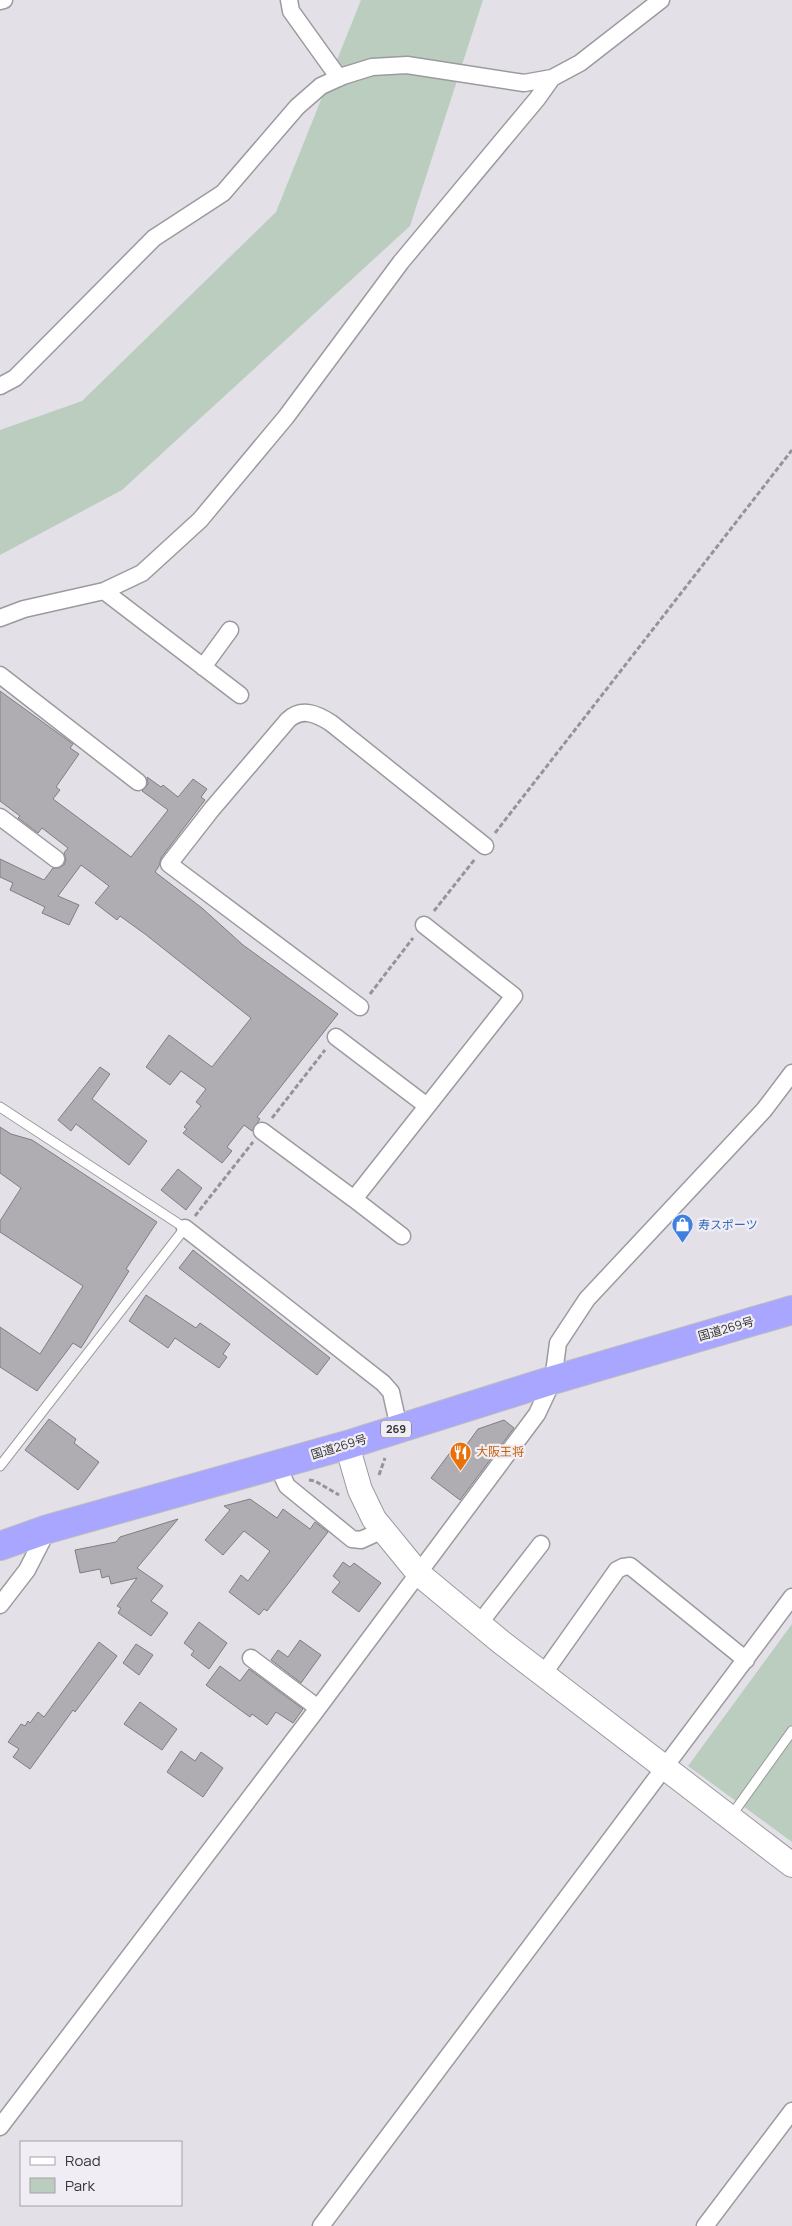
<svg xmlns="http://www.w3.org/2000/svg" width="792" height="2226" viewBox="0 0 792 2226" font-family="Manrope,'Noto Sans JP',sans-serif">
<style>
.green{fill:#bacdbf}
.building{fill:#b0adb2;stroke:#807e83}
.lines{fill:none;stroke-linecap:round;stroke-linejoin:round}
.lane-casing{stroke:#9c9a9f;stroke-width:11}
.street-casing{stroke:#9c9a9f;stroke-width:19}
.secondary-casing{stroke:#9c9a9f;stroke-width:26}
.highway-casing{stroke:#bebebf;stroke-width:30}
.path{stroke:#969499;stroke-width:3;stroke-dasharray:5 2.5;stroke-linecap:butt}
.lane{stroke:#fff;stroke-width:9}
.street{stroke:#fff;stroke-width:16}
.secondary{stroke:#fff;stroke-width:24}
.highway{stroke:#a8a6fe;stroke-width:28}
.labels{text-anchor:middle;stroke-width:4.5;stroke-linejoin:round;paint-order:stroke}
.shield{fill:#f0eef4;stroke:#6d6c6f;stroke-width:1}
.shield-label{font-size:11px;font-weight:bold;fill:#353436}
.shop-label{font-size:12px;fill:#366cbe;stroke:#f0eef4;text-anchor:start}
.street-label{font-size:12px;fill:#353436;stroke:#f0eef4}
.food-label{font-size:12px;fill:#c56008;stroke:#f0eef4;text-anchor:start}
</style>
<rect width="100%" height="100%" fill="#e3e1e7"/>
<path class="green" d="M 361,0 L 483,0 L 410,226 L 122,490 L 0,555 L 0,430 L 82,401 L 276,212 Z
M 792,1624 L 792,1842 L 688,1766 Z"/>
<path class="building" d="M 0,691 L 73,744 L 70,748 L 79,754 L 56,787 L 60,790 L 53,799 L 131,857 L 168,810 L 142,791 L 148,784 L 147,777 L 161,787 L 163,785 L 178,797 L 193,779 L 207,789 L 201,797 L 205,800 L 161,858 L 159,866 L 155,872 L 202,908 L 243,945 L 338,1014 L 257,1117 L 260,1119 L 252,1131 L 244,1125 L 227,1147 L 232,1151 L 222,1163 L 183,1133 L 187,1129 L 184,1127 L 201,1106 L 196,1102 L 206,1089 L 181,1071 L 170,1085 L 146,1067 L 169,1035 L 212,1067 L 251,1018 L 145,934 L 120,916 L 117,920 L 95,903 L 109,886 L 81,865 L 58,896 L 79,905 L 69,925 L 42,913 L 45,907 L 10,890 L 13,883 L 0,877 L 0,859 L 44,880 L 53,868 L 59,868 L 64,865 L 66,860 L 64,853 L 68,848 L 42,828 L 38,833 L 18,818 L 20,816 L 0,801 Z
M 100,1067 L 110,1074 L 92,1099 L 147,1141 L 129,1165 L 76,1124 L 71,1131 L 58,1120 Z
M 0,1127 L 11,1134 L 32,1140 L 157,1222 L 126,1269 L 129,1271 L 81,1348 L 73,1343 L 37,1391 L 0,1367 L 0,1327 L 40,1354 L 83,1286 L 0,1232 L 0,1221 L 21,1188 L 0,1173 Z
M 178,1169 L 202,1188 L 186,1210 L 161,1190 Z
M 193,1250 L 330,1358 L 317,1375 L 179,1268 Z
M 146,1295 L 196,1328 L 200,1323 L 230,1344 L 223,1354 L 227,1357 L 219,1368 L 175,1338 L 168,1348 L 129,1321 Z
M 49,1419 L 76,1439 L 74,1443 L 99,1462 L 78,1490 L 25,1450 Z
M 504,1420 L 514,1428 L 460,1500 L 431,1478 L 458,1442 L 465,1447 L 478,1429 Z
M 250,1499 L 277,1518 L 283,1509 L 310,1529 L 315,1522 L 328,1532 L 267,1611 L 264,1609 L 259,1615 L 229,1592 L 241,1575 L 248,1581 L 270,1551 L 244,1531 L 223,1555 L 205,1540 L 230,1510 L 224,1506 Z
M 178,1519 L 137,1568 L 163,1586 L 151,1601 L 168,1613 L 151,1636 L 118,1613 L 121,1608 L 117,1606 L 137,1578 L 111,1584 L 109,1576 L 102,1578 L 100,1569 L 80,1573 L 75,1550 L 116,1542 L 120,1537 Z
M 343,1562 L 350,1567 L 354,1563 L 381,1583 L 359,1612 L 332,1592 L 340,1582 L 333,1576 Z
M 199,1622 L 227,1643 L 209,1669 L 191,1655 L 194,1651 L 184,1643 Z
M 300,1640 L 321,1655 L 301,1683 L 271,1660 L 278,1650 L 288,1657 Z
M 99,1642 L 117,1656 L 75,1712 L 73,1710 L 30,1769 L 13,1757 L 19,1749 L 8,1742 L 21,1724 L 25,1726 L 28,1721 L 30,1723 L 38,1712 L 44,1717 Z
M 136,1644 L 153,1655 L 139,1675 L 123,1663 Z
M 220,1666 L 240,1681 L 249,1669 L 303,1709 L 293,1723 L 276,1712 L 267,1725 L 252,1714 L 250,1717 L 206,1685 Z
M 140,1702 L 177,1729 L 162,1750 L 124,1724 Z
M 181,1751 L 195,1761 L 201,1752 L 223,1768 L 203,1797 L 167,1772 Z"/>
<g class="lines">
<defs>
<path id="lane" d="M 0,1107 L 185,1228 L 0,1466
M 731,1816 L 792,1731"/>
<path id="street" d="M 289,0 L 291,11 L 339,78
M 0,1 L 4,0
M 0,386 L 15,378 L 154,238 L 223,193 L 297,107 L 321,86 L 343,76 L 372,67 L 407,65 L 524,83 L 552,78 L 580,63 L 661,0
M 104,591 L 240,695
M 0,618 L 24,609 L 104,591 L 142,573 L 200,520 L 286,417 L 401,262 L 537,99 L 552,78
M 203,667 L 230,630
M 0,675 L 138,782
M 0,817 L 56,859
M 360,1007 L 169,864 L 212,809 L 288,720 C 302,707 317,714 331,723 L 485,846
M 336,1037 L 427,1106
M 262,1131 L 354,1199 L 514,996 L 424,925
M 354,1199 L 402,1236
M 185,1228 L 383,1383 L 391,1392 L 399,1428
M 277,1465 L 287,1486 L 352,1539 L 361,1540 L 383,1530
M 0,1605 L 27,1570 L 48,1529
M 479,1624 L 541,1544
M 251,1658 L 318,1708
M 544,1673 L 617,1570 L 623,1567 L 630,1566 L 746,1660
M 0,2127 L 318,1708 L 537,1414 L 553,1380 L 558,1343 L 587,1299 L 764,1110 L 792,1073
M 321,2226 L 792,1597
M 705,2226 L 792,2111"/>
<path id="secondary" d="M 347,1445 L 360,1490 L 374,1519 L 419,1574 L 501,1642 L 792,1865"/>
<path id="highway" d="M 0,1546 L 48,1529 L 347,1445 L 553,1380 L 792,1310"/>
</defs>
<use href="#lane" class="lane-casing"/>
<use href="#street" class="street-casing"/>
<use href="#secondary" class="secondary-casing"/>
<use href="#highway" class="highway-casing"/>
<path class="path" d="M 495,833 L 792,450
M 434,911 L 475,859
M 370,994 L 413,938
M 272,1118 L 325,1050
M 195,1216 L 253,1142
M 379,1475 L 385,1458
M 309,1480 L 315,1481 L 339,1495"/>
<use href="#lane" class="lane"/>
<use href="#street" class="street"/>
<use href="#secondary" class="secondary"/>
<use href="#highway" class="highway"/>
</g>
<defs>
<symbol id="shop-pin" viewBox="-11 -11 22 30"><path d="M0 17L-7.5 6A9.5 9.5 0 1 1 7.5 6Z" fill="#3f7fe0" stroke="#f0eef4"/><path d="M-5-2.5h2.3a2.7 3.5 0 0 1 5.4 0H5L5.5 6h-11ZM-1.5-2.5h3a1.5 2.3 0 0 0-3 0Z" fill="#fff"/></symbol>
<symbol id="restaurant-pin" viewBox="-11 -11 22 30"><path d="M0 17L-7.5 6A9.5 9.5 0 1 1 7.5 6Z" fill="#e8710a" stroke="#f0eef4"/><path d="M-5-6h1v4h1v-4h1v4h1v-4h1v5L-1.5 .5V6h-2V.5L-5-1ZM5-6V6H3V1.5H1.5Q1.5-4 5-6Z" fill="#fff"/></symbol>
</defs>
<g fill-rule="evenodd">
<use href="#shop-pin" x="670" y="1212" width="25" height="34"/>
<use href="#restaurant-pin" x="448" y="1440" width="25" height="34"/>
</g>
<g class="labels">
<rect class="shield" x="381" y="1420.5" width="30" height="17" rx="4"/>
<g class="shield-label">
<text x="396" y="1433">269</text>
</g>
<g class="shop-label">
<text x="698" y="1229">寿スポーツ</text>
</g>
<g class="street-label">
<text transform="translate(726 1329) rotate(-16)" y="4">国道269号</text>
<text transform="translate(339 1447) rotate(-17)" y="4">国道269号</text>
</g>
<g class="food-label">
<text x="476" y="1456">大阪王将</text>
</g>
</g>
<rect x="20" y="2141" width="162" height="65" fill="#f0eef4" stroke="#a5a4a8"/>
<rect x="30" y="2157" width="25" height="8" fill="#ffffff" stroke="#a5a4a8"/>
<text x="65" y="2166" font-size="15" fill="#353436">Road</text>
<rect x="30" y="2178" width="25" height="15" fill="#bacdbf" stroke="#a5a4a8"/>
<text x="65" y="2191" font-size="15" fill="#353436">Park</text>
</svg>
